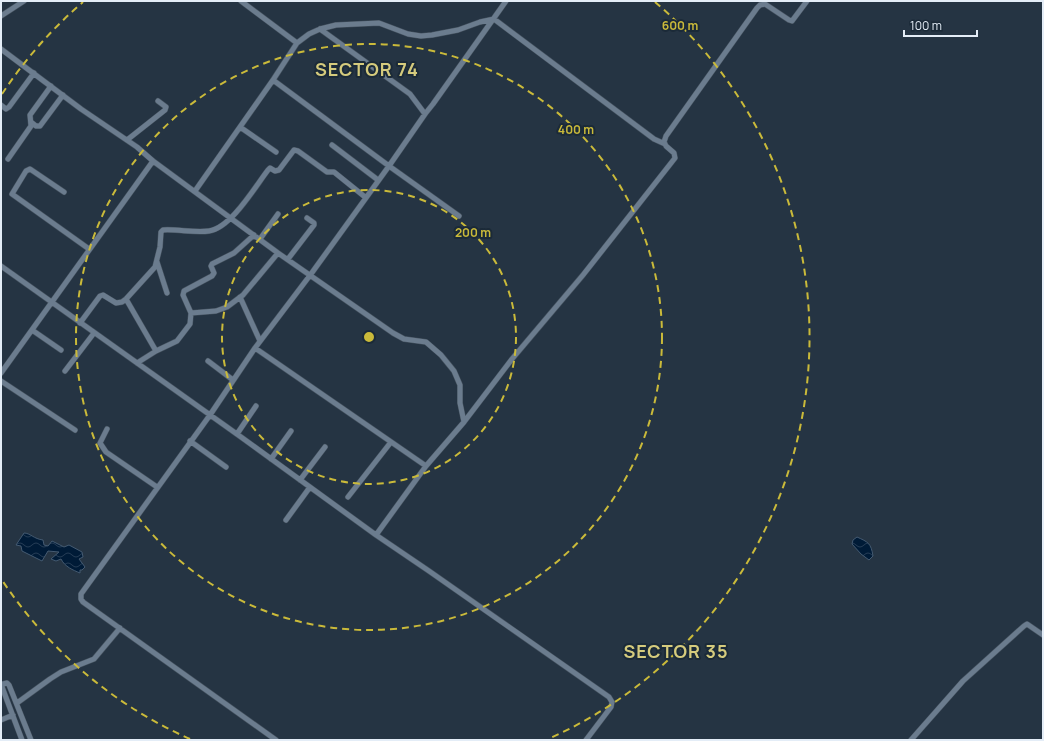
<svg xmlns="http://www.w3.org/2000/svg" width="1044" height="741" viewBox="0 0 1044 741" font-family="Manrope,sans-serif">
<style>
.water{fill:url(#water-waves);stroke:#445a71}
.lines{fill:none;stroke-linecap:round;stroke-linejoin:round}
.minor-casing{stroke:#45525f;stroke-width:6}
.minor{stroke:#6b7c8e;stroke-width:5}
.ring{fill:none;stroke:#caba3a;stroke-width:2;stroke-dasharray:7 5}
.labels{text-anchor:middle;stroke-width:4;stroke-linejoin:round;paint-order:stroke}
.district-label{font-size:18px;font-weight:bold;letter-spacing:1px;fill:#d5cb7d;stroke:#1b2a38}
.centre{fill:#caba3a;stroke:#1b2a38;stroke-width:2}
.ring-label{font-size:12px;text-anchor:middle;font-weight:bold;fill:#caba3a;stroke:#1b2a38;stroke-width:4;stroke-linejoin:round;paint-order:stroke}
</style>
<defs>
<pattern id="water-waves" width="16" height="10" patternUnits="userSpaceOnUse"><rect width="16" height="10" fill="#001b37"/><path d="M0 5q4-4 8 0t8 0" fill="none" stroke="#253c55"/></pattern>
</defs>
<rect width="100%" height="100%" fill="#253443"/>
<path class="water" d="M 24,533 C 30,533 34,539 43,540 L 44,545 L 48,546 L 52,541 L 64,547 L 69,545 L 82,552 L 83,557 L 79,559 L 85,567 L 82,570 L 80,570 L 80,573 C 73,570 65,567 61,559 L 56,561 L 51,559 L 59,552 L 48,551 L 42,561 L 22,551 L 21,546 L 16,545 Z
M 857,537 C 868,542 871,543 873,556 L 869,560 L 861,554 L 852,544 L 853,540 Z"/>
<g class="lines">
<defs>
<path id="minor" d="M 241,1 L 297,43
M 1,16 L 24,1
M 320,29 L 410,94 L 425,114
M 1,49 L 81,109 L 137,147 L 153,161 L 278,253 L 393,333 L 404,339 L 426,342 L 441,355 L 454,371 L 460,385 L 460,403 L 464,422
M 273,80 L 389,166 L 459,216
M 1,105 L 6,109 L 9,107 L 34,73
M 31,122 L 36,126 L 40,126 L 63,95
M 240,127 L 276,152
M 127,140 L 165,110 L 166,107 L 158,101
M 332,145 L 378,180
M 8,159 L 31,126 L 30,115 L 51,86
M 195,191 L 273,80 L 297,43 L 309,34 L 320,29 L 336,25 L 379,23 L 408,34 L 421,36 L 432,35 L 458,30 L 480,22 L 494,19 L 654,139 L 665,144
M 64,192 L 30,169 L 26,171 L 12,194 L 89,249
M 260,239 L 278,214
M 288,259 L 314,225 L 314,223 L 307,218
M 157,262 L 167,293
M 1,266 L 241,437 L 376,535 L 429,571 L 609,697 L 612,702 L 611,707 L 586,740
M 240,297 L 260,341
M 126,299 L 156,351
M 191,313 L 183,295 L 184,291 L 212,276 L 214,273 L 211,266 L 212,264 L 234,253 L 254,235
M 80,323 L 100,296 L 103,295 L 116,303 L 122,302 L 126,299 L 155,267 L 160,247 L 161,232 L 163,230 C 178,229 194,233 209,231 C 231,228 255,187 268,170 L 270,168 L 275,171 L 279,170 L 294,150 L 298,151 L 327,172 L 334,172 L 365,197
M 32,330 L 61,350
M 255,348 L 426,466
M 208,361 L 233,380
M 137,363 L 156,351 L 177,341 L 190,324 L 191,313 L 216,311 L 227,307 L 243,295 L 278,253
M 65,371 L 94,333
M 1,373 C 52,303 102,231 153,161
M 1,381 L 75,430
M 107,429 L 100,443 L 106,452 L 157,487
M 237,434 L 256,406
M 190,441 L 226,467
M 271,459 L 291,431
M 300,480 L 325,447
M 348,497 L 391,442
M 286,520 L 310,487
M 376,535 L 426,466 L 464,422 L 512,359 L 583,275 L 675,158 L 674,153 L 666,146 L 664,142 L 666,136 L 757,8 L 760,5 L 765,4 L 789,20 L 792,21 L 807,1
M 17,703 L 50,679 L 61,672 L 94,659 L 120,628
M 1,720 L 13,715
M 22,740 L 2,687 L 3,684 L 7,683 L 9,685 L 31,740
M 276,740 L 83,602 L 81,599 L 81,594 L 210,415 L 255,348 L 311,274 L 389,166 L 425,114 L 433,104 L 506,1
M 911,740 L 963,681 L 1024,626 L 1027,624 L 1043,635"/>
</defs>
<use href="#minor" class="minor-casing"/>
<use href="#minor" class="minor"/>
</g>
<g class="ring">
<circle cx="369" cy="337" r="147"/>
<circle cx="369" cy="337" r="293"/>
<path d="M190 739A440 440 0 0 1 2 580M2 94A440 440 0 0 1 83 2M655 2A440 440 0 0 1 548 739"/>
</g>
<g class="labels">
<g class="district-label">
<text x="367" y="76">SECTOR 74</text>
<text x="676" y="658">SECTOR 35</text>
</g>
</g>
<circle cx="369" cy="337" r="6" class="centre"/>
<g class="ring-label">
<text x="680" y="30">600 m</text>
<text x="576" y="134">400 m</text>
<text x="473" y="237">200 m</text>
</g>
<rect width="1044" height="741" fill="none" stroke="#e4edf7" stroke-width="4"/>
<path d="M904 30v6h73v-6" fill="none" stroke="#e4edf7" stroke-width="2"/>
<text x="910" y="30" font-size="12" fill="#e4edf7" stroke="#1b2a38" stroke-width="3" paint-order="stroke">100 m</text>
</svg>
